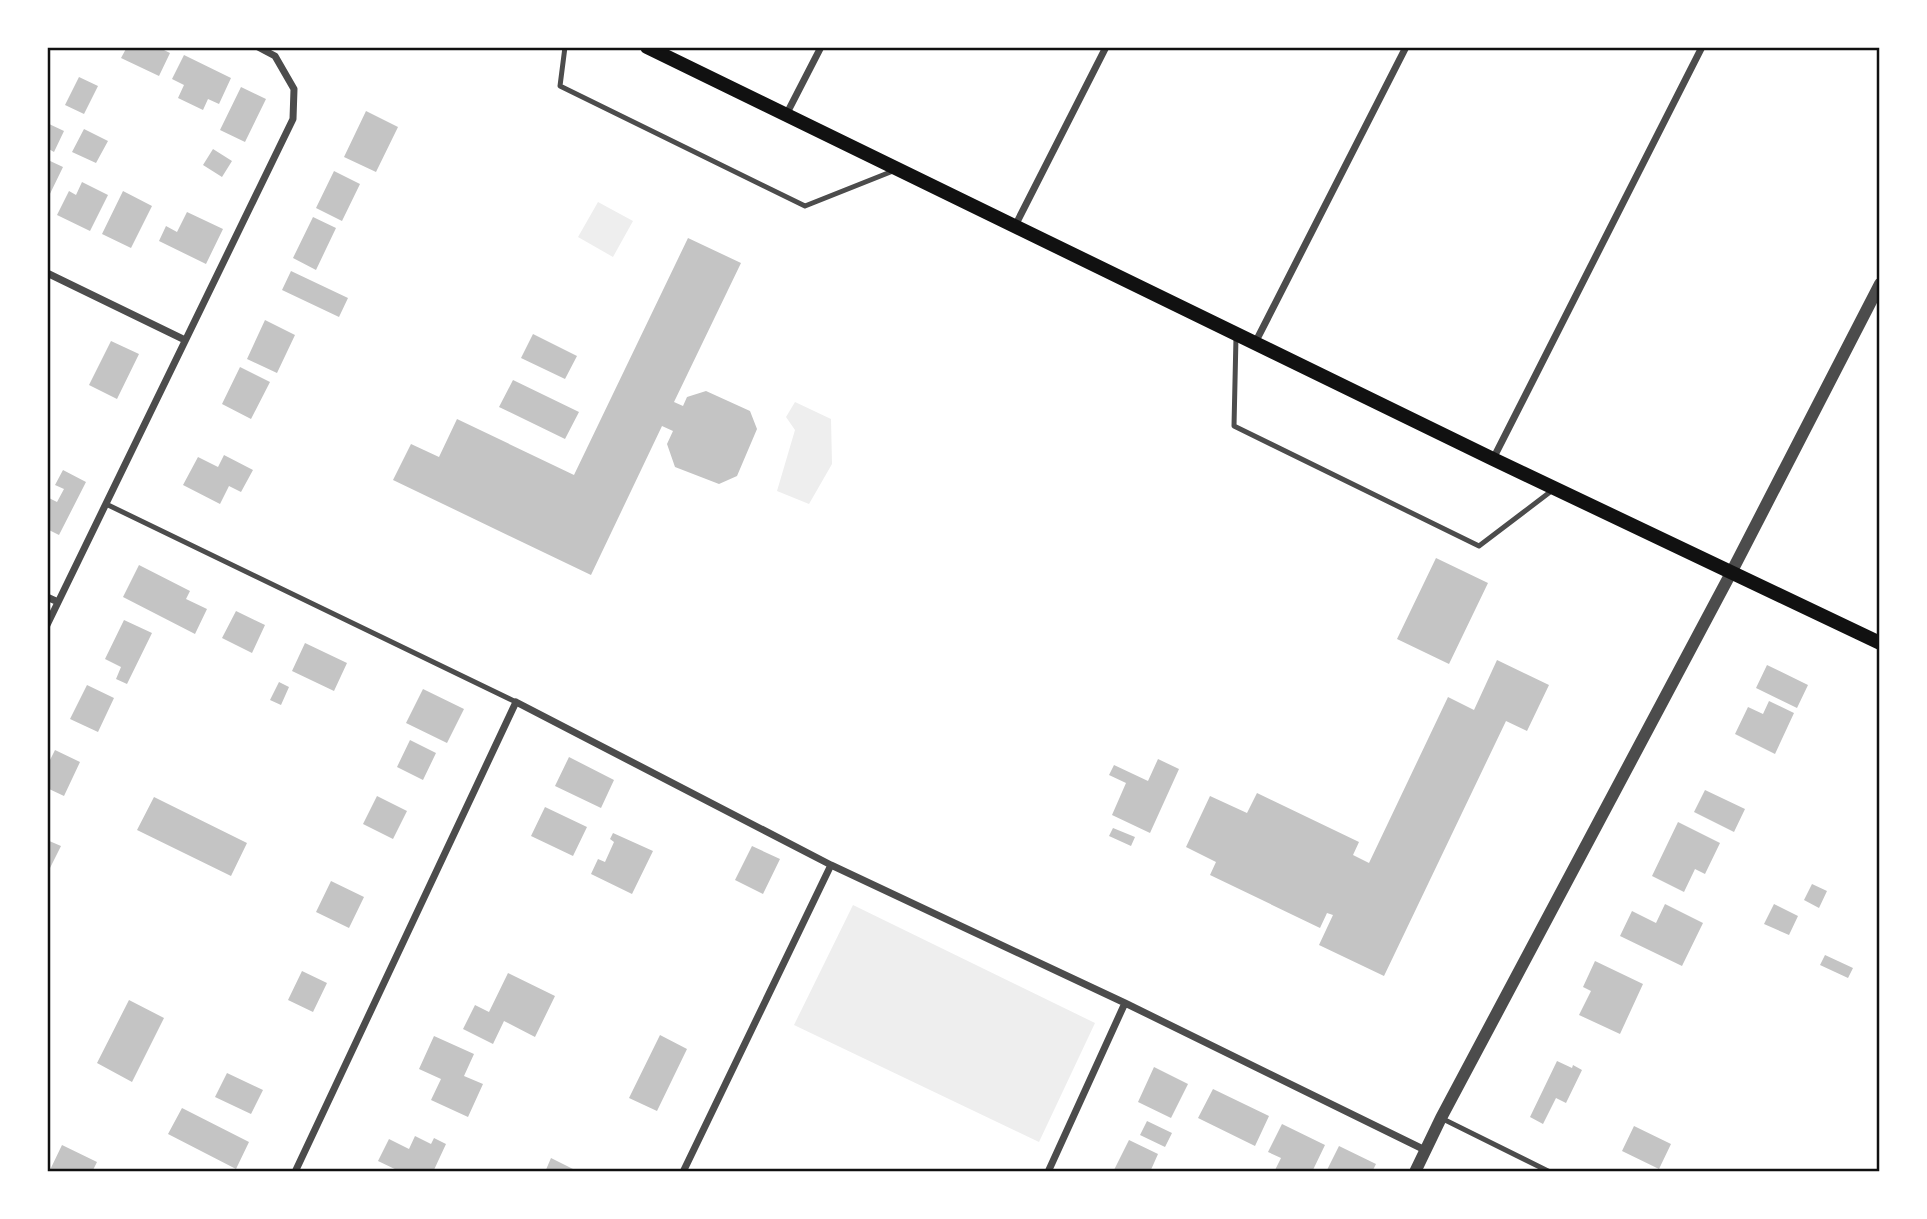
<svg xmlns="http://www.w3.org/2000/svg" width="1927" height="1219" viewBox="0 0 1927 1219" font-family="'Noto Serif',serif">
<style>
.green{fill:#eee}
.building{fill:#c4c4c4}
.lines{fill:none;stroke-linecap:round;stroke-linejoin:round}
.service{stroke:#4c4c4c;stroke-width:5}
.minor{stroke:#4c4c4c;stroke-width:7}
.tertiary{stroke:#4c4c4c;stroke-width:12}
.secondary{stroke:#111;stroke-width:14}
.neatline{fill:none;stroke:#111;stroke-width:2.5}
</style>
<rect width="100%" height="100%" fill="#fff"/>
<path class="green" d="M 598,202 L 633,221 L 613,257 L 578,237 Z
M 795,402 L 831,419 L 832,464 L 809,504 L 777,491 L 795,430 L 786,417 Z
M 853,905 L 1095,1023 L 1039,1142 L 794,1025 Z"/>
<path class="building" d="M 127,47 L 158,47 L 170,53 L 159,76 L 121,58 Z
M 184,55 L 231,78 L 219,104 L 208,99 L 203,110 L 178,98 L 184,85 L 172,79 Z
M 79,77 L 98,86 L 84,114 L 65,105 Z
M 241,87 L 266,99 L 245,142 L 220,130 Z
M 366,111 L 398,127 L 376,172 L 344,157 Z
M 47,123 L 64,131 L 54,152 L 47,148 Z
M 84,129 L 108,141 L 96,163 L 72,152 Z
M 213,149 L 232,161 L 222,177 L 203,165 Z
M 48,160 L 63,167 L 47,200 L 47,162 Z
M 334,171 L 360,184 L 342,221 L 316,208 Z
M 82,182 L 108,195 L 90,231 L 57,215 L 69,191 L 76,195 Z
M 123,191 L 152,206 L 131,248 L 102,234 Z
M 187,212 L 223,229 L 206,264 L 159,241 L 166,226 L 177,232 Z
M 313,217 L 336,228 L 316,270 L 293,258 Z
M 688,238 L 741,263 L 674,402 L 683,406 L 687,397 L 706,391 L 750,411 L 757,429 L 737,476 L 719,484 L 675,467 L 667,444 L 673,431 L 662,426 L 591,575 L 393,480 L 411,444 L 439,457 L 457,419 L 574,475 Z
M 291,271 L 348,298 L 339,317 L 282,290 Z
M 265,320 L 295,335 L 277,373 L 247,359 Z
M 533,334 L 577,356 L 565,379 L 521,358 Z
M 111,341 L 139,354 L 117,399 L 89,385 Z
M 240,367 L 270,382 L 251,419 L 222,404 Z
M 513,380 L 579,412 L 565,439 L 499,407 Z
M 224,455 L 253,470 L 241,492 L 229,486 L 220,504 L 183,485 L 198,457 L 218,467 Z
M 63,470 L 86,482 L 59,535 L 47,529 L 47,497 L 57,502 L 64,489 L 55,485 Z
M 1436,558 L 1488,583 L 1449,664 L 1397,639 Z
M 139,565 L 190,591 L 186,599 L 207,609 L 195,634 L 123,597 Z
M 236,611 L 265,625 L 252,653 L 222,638 Z
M 124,620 L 152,633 L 127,684 L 116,679 L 121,667 L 105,659 Z
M 305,643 L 347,663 L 334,691 L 292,671 Z
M 1497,660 L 1549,685 L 1527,731 L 1506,721 L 1384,976 L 1319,945 L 1333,915 L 1327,913 L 1320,928 L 1210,875 L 1216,862 L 1186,847 L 1210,796 L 1247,813 L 1257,793 L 1359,842 L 1353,855 L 1369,863 L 1448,697 L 1474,710 Z
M 1767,665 L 1808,685 L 1797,708 L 1756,688 Z
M 279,682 L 289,687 L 281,705 L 270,700 Z
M 87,685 L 114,698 L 98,732 L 70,719 Z
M 423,689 L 464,709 L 447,743 L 406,723 Z
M 1769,701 L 1794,713 L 1775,754 L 1735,734 L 1748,707 L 1763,714 Z
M 410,740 L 436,753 L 423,780 L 397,767 Z
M 55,750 L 80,762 L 64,796 L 47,788 L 47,766 Z
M 569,757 L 614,780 L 601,808 L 555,786 Z
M 1158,759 L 1179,769 L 1150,833 L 1112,815 L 1126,783 L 1109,775 L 1114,765 L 1148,781 Z
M 1705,790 L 1745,809 L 1734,832 L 1694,812 Z
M 377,796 L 407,811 L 393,839 L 363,824 Z
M 154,797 L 247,843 L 231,876 L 137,830 Z
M 545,807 L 587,827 L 573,856 L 531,836 Z
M 1678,822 L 1720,843 L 1705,874 L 1695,869 L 1684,892 L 1652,876 Z
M 1113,828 L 1135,837 L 1131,846 L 1109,836 Z
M 613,833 L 653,851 L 632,894 L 591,874 L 598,859 L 605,862 L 614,842 L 610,839 Z
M 47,840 L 61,846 L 47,874 Z
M 752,846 L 780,859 L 763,894 L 735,880 Z
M 331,881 L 364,897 L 349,928 L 316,912 Z
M 1812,884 L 1827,891 L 1819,908 L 1804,900 Z
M 1665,904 L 1703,923 L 1682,966 L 1620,936 L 1632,911 L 1656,923 Z
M 1774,904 L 1798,916 L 1789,935 L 1764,924 Z
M 1825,955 L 1853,968 L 1848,978 L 1820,965 Z
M 1595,961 L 1643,984 L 1620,1034 L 1579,1015 L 1591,991 L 1583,987 Z
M 302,971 L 327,983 L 313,1012 L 288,1000 Z
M 508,973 L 555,996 L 535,1037 L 504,1021 L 493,1044 L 463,1029 L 475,1005 L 489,1012 Z
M 129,1000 L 164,1018 L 132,1082 L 97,1063 Z
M 660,1035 L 687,1049 L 657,1111 L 629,1098 Z
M 434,1036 L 474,1054 L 464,1076 L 483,1084 L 468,1117 L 431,1100 L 441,1079 L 419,1069 Z
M 1557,1061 L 1572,1068 L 1573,1065 L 1582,1070 L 1566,1103 L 1556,1098 L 1543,1124 L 1530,1117 Z
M 1154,1067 L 1188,1084 L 1171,1118 L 1138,1102 Z
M 227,1073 L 263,1090 L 251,1114 L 215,1097 Z
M 1213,1089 L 1269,1116 L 1255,1146 L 1198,1118 Z
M 182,1108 L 249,1142 L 236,1169 L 168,1134 Z
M 1147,1121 L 1172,1133 L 1165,1147 L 1140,1135 Z
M 1282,1124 L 1325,1145 L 1312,1172 L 1274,1172 L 1281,1158 L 1268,1152 Z
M 1634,1126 L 1671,1144 L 1659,1169 L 1622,1151 Z
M 415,1136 L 431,1144 L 434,1138 L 446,1144 L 433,1172 L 401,1172 L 378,1161 L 389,1139 L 409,1149 Z
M 1129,1140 L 1158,1154 L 1150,1172 L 1113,1172 Z
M 62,1145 L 97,1162 L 92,1172 L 49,1172 Z
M 1339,1146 L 1376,1164 L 1372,1172 L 1326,1172 Z
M 551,1158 L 579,1172 L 545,1172 Z"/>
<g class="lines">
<path class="service" d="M 565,47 L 560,86 L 805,206 L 893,171
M 1236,337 L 1234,426 L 1479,546 L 1554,489
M 106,504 L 516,702
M 1441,1118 L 1550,1172"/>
<path class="minor" d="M 786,115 L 821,47
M 1015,226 L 1106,47
M 47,273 L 185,340
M 1255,343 L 1406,47
M 1493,459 L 1702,47
M 47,597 L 58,602
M 47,625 L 293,119 L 294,89 L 275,56 L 258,47
M 295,1172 L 516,702 L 831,865 L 1125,1003 L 1425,1150
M 683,1172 L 831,865
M 1048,1172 L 1125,1003"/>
<path class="tertiary" d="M 1415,1172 L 1441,1118 L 1731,573 L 1880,284"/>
<path class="secondary" d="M 647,47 L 1493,459 L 1880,643"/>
</g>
<rect width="1927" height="1219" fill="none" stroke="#ffffff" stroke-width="98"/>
<rect x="49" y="49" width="1829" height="1121" class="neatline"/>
</svg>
